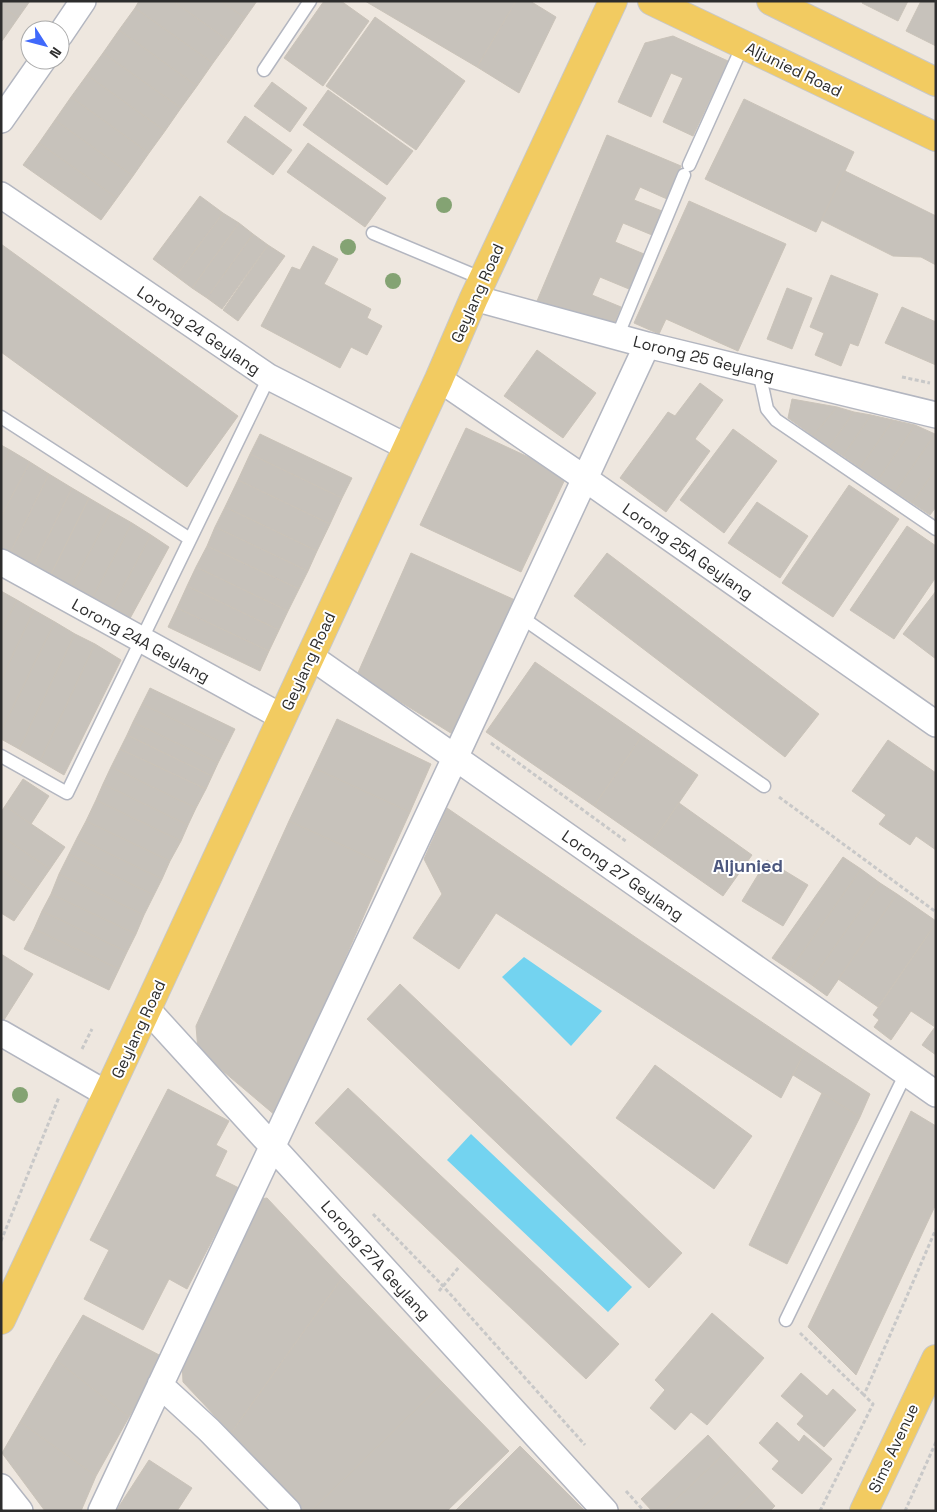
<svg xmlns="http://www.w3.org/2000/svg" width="937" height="1512" viewBox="0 0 937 1512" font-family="'Space Grotesk',sans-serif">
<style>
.water{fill:#73d3f0}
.building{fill:#c7c2bb;stroke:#cac3b9}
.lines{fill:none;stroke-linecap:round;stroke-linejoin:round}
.lane-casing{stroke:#b3b6c0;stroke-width:15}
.street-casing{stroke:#b3b6c0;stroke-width:28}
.primary-casing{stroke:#c8c8c8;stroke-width:30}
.path{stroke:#c8c8c8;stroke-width:3;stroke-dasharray:4 2.5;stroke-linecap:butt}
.lane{stroke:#fff;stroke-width:12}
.street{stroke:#fff;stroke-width:25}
.primary{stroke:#f2cb61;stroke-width:28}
.tree{fill:#84a373}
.labels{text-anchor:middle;stroke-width:4;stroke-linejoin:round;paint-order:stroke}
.street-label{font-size:16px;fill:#2d2d2d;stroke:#fff}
.neighbourhood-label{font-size:18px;font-weight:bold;fill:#4c577e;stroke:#fff}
</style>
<rect width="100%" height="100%" fill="#eee7df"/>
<path class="water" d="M 524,957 L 602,1011 L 571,1046 L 502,977 Z
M 471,1134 L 632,1287 L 608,1312 L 447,1160 Z"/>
<path class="building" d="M 1,1 L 30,1 L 18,18 L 1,6 Z
M 139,1 L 173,1 L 229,41 L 213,63 L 135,8 Z
M 173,1 L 221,1 L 245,18 L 229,41 Z
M 221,1 L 257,1 L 245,18 Z
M 324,1 L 341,1 L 369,21 L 323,86 L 284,58 Z
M 365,1 L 516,1 L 477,67 Z
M 516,1 L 530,1 L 556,17 L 519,93 L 477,67 Z
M 863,1 L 908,1 L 898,21 L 862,3 Z
M 921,1 L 936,1 L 936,46 L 906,31 Z
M 1,6 L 18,18 L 2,41 L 1,41 Z
M 135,8 L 213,63 L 197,86 L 119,30 Z
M 375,17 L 465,81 L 416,150 L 326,86 Z
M 119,30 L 197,86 L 181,108 L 103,53 Z
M 673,36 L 728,61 L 693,136 L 663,122 L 683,78 L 671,73 L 651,117 L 618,102 L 645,43 Z
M 103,53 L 181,108 L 165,131 L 87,75 Z
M 87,75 L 165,131 L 149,153 L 71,97 Z
M 272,82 L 307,108 L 290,132 L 254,106 Z
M 328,90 L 413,151 L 387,185 L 303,125 Z
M 71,97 L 149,153 L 133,176 L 55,120 Z
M 744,99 L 854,152 L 816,232 L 705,179 Z
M 245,116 L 292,150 L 273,175 L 227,142 Z
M 55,120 L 133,176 L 117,198 L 39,143 Z
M 607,135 L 681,166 L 667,199 L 640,187 L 634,200 L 662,211 L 652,235 L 623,223 L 615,242 L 644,254 L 629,289 L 600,277 L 592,295 L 621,307 L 611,332 L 537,301 Z
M 39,143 L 117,198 L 101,220 L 23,165 Z
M 308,143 L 386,198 L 365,227 L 287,172 Z
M 845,171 L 936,216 L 936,265 L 921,257 L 893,256 L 821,220 Z
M 200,196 L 223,213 L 176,276 L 153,259 Z
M 689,201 L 786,244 L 738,351 L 666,319 L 659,334 L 634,323 Z
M 223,213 L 239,223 L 192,288 L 176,276 Z
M 239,223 L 253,234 L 207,298 L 192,288 Z
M 253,234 L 268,245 L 222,309 L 207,298 Z
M 1,244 L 238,416 L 187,487 L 1,352 Z
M 268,245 L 285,256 L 238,321 L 223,310 Z
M 313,246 L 338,259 L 324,284 L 371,309 L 367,318 L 382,326 L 367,355 L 351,347 L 340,368 L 261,326 L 292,267 L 300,270 Z
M 831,275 L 878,294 L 858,346 L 850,343 L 841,366 L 815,355 L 824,333 L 810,327 Z
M 787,288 L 812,298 L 792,349 L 767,339 Z
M 902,307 L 936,322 L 936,365 L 885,343 Z
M 537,350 L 596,393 L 563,438 L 504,396 Z
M 700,383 L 723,400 L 695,439 L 710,451 L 666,512 L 620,478 L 668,412 L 675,416 Z
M 792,399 L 837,407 L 813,436 L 788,418 Z
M 837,407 L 854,412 L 829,447 L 813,436 Z
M 854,412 L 871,415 L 843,456 L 829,447 Z
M 871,415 L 893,420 L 860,468 L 843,456 Z
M 893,420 L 915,425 L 878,480 L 860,468 Z
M 915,425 L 935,434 L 895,492 L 878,480 Z
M 466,428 L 567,475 L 521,572 L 420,525 Z
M 733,429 L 777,461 L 724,533 L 680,500 Z
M 260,434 L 352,478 L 342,498 L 250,454 Z
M 935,434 L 936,469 L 912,503 L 895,492 Z
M 1,445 L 10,450 L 1,468 Z
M 10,450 L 30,462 L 1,517 L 1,468 Z
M 250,454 L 342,498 L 330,524 L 238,480 Z
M 30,462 L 49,474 L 9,555 L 1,551 L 1,517 Z
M 936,469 L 936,507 L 930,515 L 912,503 Z
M 49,474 L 72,488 L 32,569 L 9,555 Z
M 238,480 L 330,524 L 317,551 L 225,507 Z
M 849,485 L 899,519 L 833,617 L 782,583 Z
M 72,488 L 89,498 L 49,578 L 32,569 Z
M 89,498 L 111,511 L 70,590 L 49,578 Z
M 757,502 L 808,536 L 780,578 L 728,543 Z
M 225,507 L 317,551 L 308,571 L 215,527 Z
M 111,511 L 132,523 L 90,602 L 70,590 Z
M 132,523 L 151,535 L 109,613 L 90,602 Z
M 907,526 L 936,546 L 936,577 L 894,639 L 850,610 Z
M 215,527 L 308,571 L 299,589 L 207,546 Z
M 151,535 L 169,547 L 127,624 L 109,613 Z
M 207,546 L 299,589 L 288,611 L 196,567 Z
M 411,553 L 515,600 L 454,735 L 357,675 Z
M 607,553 L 819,714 L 785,757 L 574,596 Z
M 196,567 L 288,611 L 279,630 L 187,586 Z
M 187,586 L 279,630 L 269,651 L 177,608 Z
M 1,591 L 17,600 L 1,632 Z
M 936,591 L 936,659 L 903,634 Z
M 17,600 L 34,610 L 1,680 L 1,632 Z
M 177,608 L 269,651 L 260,671 L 168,627 Z
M 34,610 L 55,622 L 1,731 L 1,680 Z
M 55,622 L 75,634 L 19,749 L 1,739 L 1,731 Z
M 75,634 L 95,644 L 40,761 L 19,749 Z
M 95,644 L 121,660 L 64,775 L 40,761 Z
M 535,662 L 642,736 L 594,806 L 486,732 Z
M 150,688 L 235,729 L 227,745 L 142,704 Z
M 142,704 L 227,745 L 218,763 L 133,722 Z
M 337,719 L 431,764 L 410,812 L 314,768 Z
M 133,722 L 218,763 L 212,776 L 127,735 Z
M 127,735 L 212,776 L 206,789 L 120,749 Z
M 642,736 L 698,775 L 650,845 L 594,806 Z
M 888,740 L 936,773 L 936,850 L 916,836 L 910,845 L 879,824 L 886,815 L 852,791 Z
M 120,749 L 206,789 L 196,808 L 111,767 Z
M 111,767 L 196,808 L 188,825 L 103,784 Z
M 314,768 L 410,812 L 386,865 L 289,821 Z
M 23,779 L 49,796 L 31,824 L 5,806 Z
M 103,784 L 188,825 L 181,841 L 96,800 Z
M 96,800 L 181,841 L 170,861 L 86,821 Z
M 679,803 L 752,855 L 723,896 L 650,845 Z
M 5,806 L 65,847 L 50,869 L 1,836 L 1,812 Z
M 447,808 L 641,941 L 805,1051 L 781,1098 L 496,913 L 459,969 L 413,938 L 442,894 L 424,859 Z
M 86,821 L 170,861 L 162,879 L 77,838 Z
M 289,821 L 386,865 L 276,1116 L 198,1050 L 196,1026 Z
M 1,836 L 50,869 L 34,892 L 1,870 Z
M 77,838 L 162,879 L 154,895 L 69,854 Z
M 69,854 L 154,895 L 144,915 L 59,874 Z
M 843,857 L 861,869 L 790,970 L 772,958 Z
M 767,860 L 808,885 L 783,926 L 742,901 Z
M 861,869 L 880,883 L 809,983 L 790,970 Z
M 1,870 L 34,892 L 14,921 L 1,913 Z
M 59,874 L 144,915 L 136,934 L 51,894 Z
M 880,883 L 897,894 L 827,996 L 809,983 Z
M 51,894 L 136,934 L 127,952 L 42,911 Z
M 897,894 L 936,921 L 936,923 L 878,1007 L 838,979 Z
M 42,911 L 127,952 L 119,969 L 34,929 Z
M 936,923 L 936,1055 L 922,1045 L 935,1027 L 911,1011 L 891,1040 L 874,1027 L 879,1020 L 873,1015 Z
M 34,929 L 119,969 L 109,990 L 24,949 Z
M 1,954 L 33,974 L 4,1020 L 1,1018 Z
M 400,984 L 682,1253 L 649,1288 L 367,1019 Z
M 805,1051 L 870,1094 L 860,1117 L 793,1075 Z
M 655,1065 L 752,1136 L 714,1189 L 616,1118 Z
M 348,1088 L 619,1344 L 586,1379 L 315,1123 Z
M 168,1089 L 229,1121 L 216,1145 L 227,1151 L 215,1176 L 239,1188 L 187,1289 L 169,1279 L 143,1330 L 84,1299 L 109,1250 L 90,1240 Z
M 822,1093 L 860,1117 L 787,1264 L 749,1245 Z
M 911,1111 L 936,1126 L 936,1204 L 856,1375 L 808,1327 Z
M 267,1198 L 342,1278 L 231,1433 L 183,1382 L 182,1361 L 259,1199 Z
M 342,1278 L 443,1383 L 311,1511 L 295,1511 L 249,1463 L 255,1458 L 231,1433 Z
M 712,1313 L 764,1358 L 707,1425 L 691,1412 L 675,1430 L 650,1408 L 665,1390 L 655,1380 Z
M 83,1315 L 163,1357 L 129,1417 L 56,1360 Z
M 56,1360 L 129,1417 L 96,1476 L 20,1422 Z
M 801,1373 L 827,1396 L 833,1389 L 856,1410 L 824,1447 L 797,1424 L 804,1416 L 781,1396 Z
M 443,1383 L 509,1451 L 447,1511 L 311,1511 Z
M 20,1422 L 96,1476 L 81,1511 L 45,1511 L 2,1453 Z
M 777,1422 L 799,1442 L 804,1435 L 832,1459 L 802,1494 L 772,1469 L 779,1461 L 759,1443 Z
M 708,1435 L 725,1453 L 664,1511 L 652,1511 L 641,1499 Z
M 520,1446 L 585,1511 L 455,1511 Z
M 725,1453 L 741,1470 L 699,1511 L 664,1511 Z
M 149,1460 L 192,1488 L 177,1511 L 116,1511 Z
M 741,1470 L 758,1488 L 734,1511 L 699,1511 Z
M 758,1488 L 775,1506 L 770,1511 L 734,1511 Z"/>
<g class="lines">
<defs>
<path id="lane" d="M 264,70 L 310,1
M 689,165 L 743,45
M 373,233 L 483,279
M 617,337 L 684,175
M 759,372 L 767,409 L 776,420 L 936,529
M 1,417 L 190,539
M 521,617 L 764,786
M 1,756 L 67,793 L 269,377
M 786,1320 L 906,1073"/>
<path id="street" d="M 60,35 L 83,1
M 1,120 L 43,60
M 1,195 L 269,377 L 407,447
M 474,298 L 647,345 L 936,415
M 439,379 L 584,478 L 936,724
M 1,562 L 282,717
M 310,656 L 936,1094
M 147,1009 L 605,1511
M 1,1033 L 107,1094
M 160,1385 L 209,1430 L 288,1511
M 1,1487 L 20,1511
M 101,1511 L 455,758 L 647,345"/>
<path id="primary" d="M 652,1 L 936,137
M 771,1 L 936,82
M 1,1320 L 147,1009 L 439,379 L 474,298 L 613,1
M 864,1511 L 936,1359"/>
</defs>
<use href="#lane" class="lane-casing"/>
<use href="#street" class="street-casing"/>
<use href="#primary" class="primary-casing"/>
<path class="path" d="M 902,377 L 930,383
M 491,743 L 627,842
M 779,797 L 936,912
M 82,1049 L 92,1029
M 373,1214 L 443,1286 L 585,1445
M 1,1241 L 59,1097
M 439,1291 L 459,1267
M 800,1333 L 864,1395
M 626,1491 L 644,1511
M 820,1511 L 873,1404 L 864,1395 L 936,1229
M 905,1511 L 936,1442"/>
<use href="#lane" class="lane"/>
<use href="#street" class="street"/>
<use href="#primary" class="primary"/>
</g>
<g class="tree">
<circle cx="444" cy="205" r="8"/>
<circle cx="348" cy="247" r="8"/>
<circle cx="393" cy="281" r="8"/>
<circle cx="20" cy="1095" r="8"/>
</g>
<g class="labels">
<g class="street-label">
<text transform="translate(794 69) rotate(26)" y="6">Aljunied Road</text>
<text transform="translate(477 293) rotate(-66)" y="6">Geylang Road</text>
<text transform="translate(199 330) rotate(34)" y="6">Lorong 24 Geylang</text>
<text transform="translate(704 358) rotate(14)" y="6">Lorong 25 Geylang</text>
<text transform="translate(688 551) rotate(35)" y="6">Lorong 25A Geylang</text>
<text transform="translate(141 640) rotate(29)" y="6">Lorong 24A Geylang</text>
<text transform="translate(308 661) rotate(-65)" y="6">Geylang Road</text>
<text transform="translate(623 875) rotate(35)" y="6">Lorong 27 Geylang</text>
<text transform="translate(138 1029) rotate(-65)" y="6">Geylang Road</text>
<text transform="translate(376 1260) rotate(48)" y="6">Lorong 27A Geylang</text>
<text transform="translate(893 1448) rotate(-65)" y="6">Sims Avenue</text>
</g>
<g class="neighbourhood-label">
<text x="748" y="872">Aljunied</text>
</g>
</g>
<rect width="937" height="1512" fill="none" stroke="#2d2d2d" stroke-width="5"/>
<g transform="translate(45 45) rotate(126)"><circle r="24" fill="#ffffff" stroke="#ababab"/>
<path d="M0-4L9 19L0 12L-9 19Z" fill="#4069fb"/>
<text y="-8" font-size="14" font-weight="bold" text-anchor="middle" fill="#2d2d2d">N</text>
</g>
</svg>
